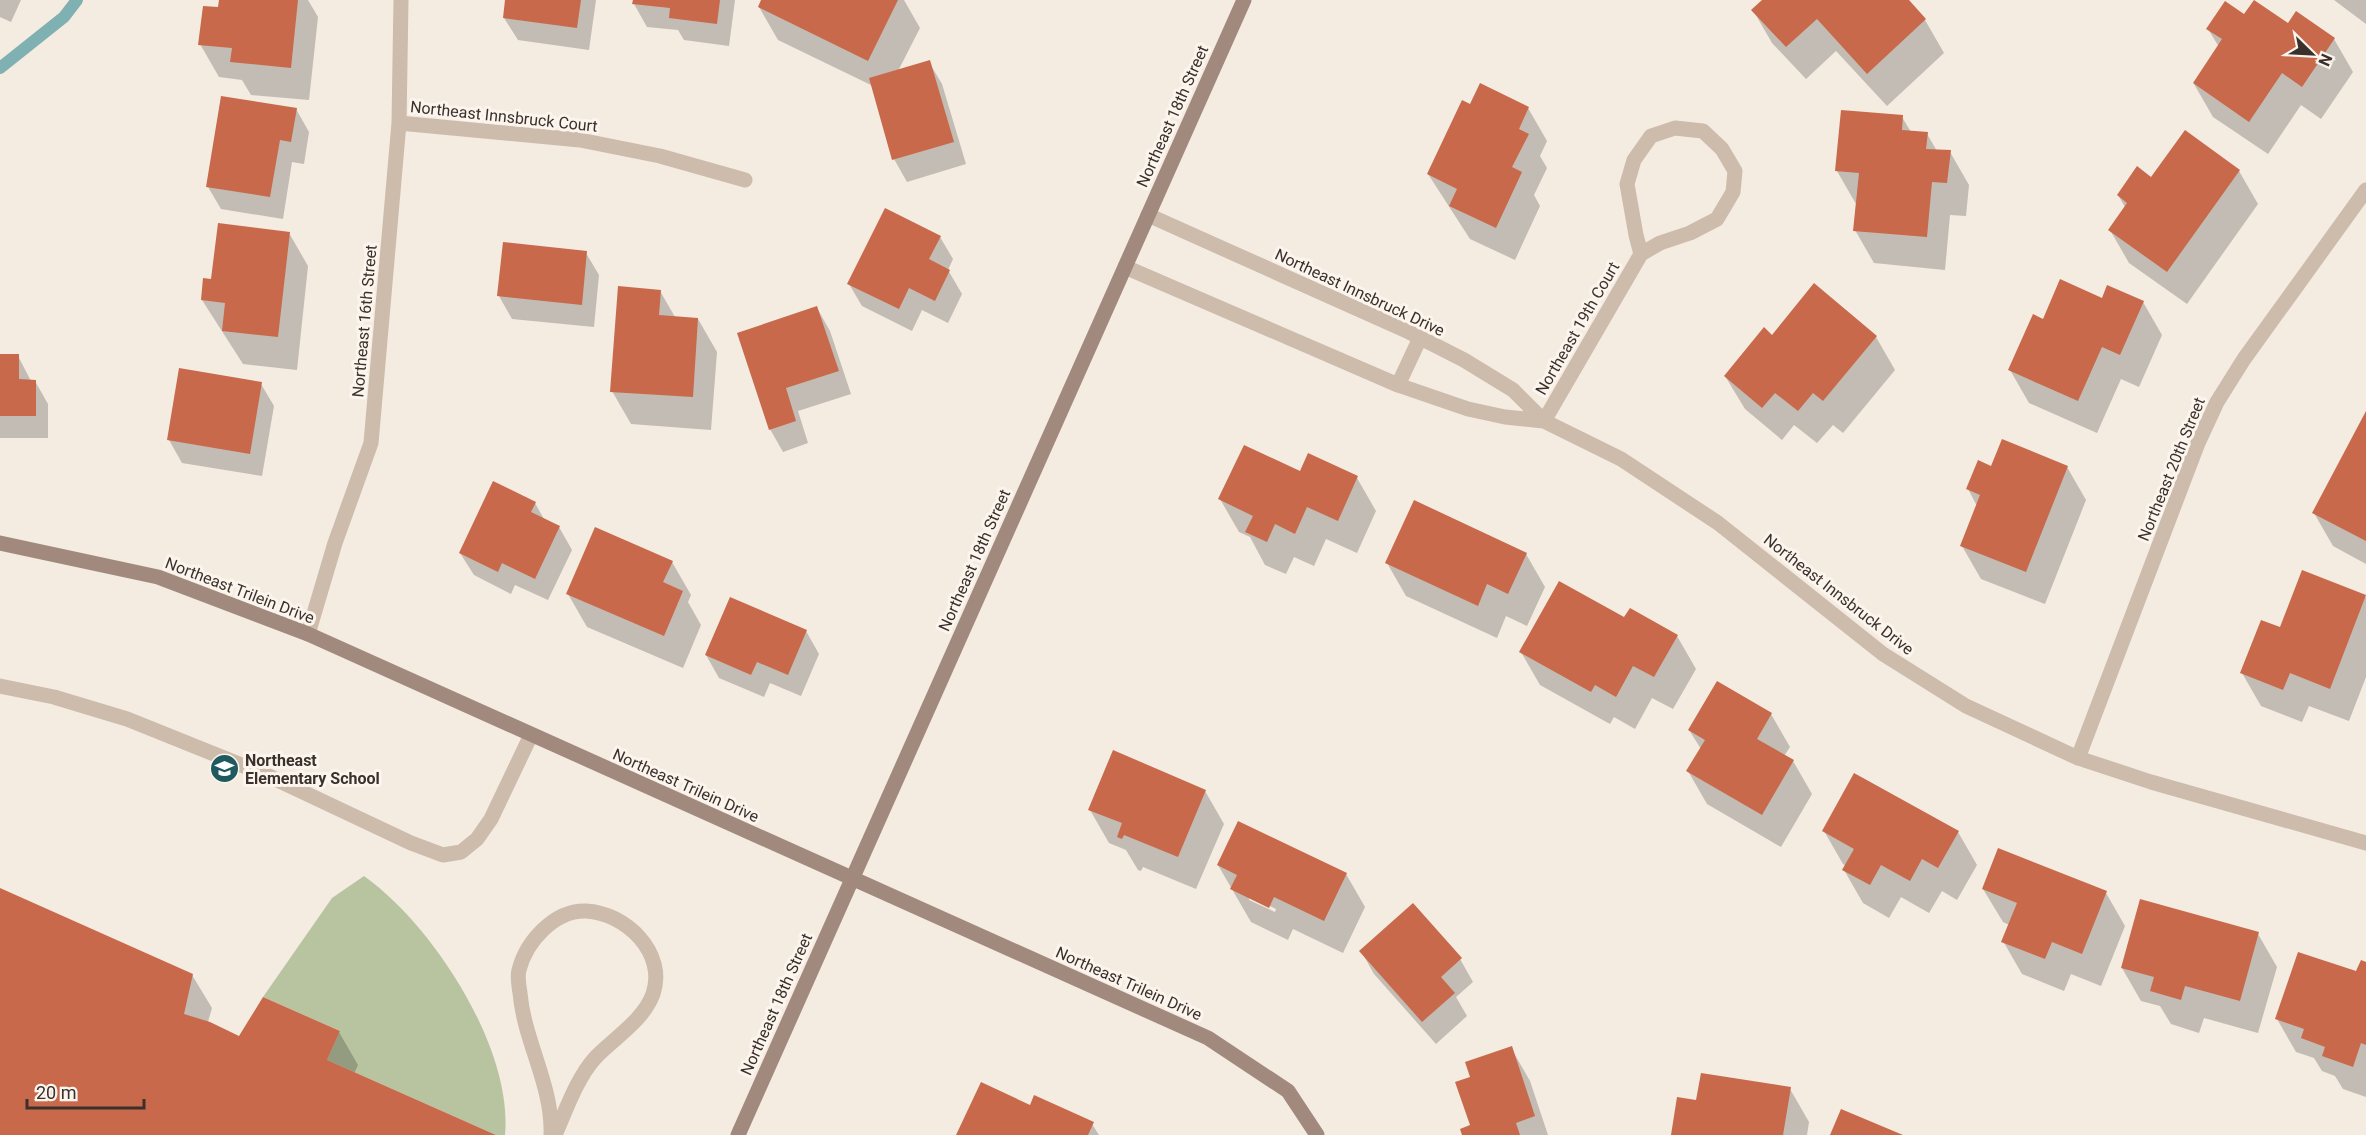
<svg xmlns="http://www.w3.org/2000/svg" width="2366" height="1135" viewBox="0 0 2366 1135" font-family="Roboto,sans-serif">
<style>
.green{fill:#b8c4a0}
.shadow{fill:#0003;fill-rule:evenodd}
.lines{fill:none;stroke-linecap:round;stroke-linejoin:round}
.stream{stroke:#7fb0b2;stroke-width:12}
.building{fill:#c8694b}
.lane{stroke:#cdbbac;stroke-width:15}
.street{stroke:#cdbbac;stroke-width:15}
.secondary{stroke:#a18a7d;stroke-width:15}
.labels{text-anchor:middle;stroke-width:6;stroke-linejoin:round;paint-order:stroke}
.street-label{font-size:16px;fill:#3b302b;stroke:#fbf5ee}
.poi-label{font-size:16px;font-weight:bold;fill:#3b302b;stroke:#fbf5ee;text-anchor:start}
</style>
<rect width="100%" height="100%" fill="#f4ebe1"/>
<path class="green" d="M 364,876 C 433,925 513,1048 505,1135 L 496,1135 L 327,1060 L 340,1031 L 263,997 L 332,898 Z"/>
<path class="shadow" d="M 0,0 L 21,0 L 11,22 L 0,17 Z
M 221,0 L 308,0 L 318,17 L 309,100 L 251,95 L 242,80 L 219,77 L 200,44 L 220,9 Z
M 507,0 L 596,0 L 589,50 L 518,40 L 504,18 Z
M 634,0 L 735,0 L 729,46 L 684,40 L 678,30 L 647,27 L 634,4 Z
M 763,0 L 904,0 L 920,28 L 898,71 L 929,62 L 942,84 L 966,164 L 907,182 L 894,159 L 873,86 L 778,40 L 759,7 Z
M 1765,0 L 1907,0 L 1925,20 L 1944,53 L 1887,106 L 1836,51 L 1806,79 L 1772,43 L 1753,10 Z
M 2334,0 L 2366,0 L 2366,24 Z
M 2244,16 L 2288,25 L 2334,39 L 2353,72 L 2321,119 L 2301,105 L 2268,154 L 2213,117 L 2194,84 L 2219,47 L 2208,29 Z
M 1471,106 L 1528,108 L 1547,141 L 1540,156 L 1547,168 L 1534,195 L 1540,206 L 1515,260 L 1470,239 L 1428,174 Z
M 296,109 L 309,132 L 304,164 L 292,162 L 283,219 L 221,209 L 208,187 Z
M 1902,117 L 1911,132 L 1927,134 L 1937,151 L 1950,152 L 1969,185 L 1966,216 L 1950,215 L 1945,270 L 1874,263 L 1855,230 L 1856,204 L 1837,171 Z
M 2239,171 L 2258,204 L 2187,304 L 2129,263 L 2110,230 L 2125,207 L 2118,195 L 2151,179 Z
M 289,233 L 308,266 L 297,370 L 243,364 L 202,300 L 213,280 Z
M 940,237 L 953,259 L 948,270 L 962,294 L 948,323 L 922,310 L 912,331 L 862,306 L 849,284 Z
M 586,253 L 599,275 L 594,327 L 512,319 L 499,296 Z
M 660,291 L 675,317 L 698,319 L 717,352 L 711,430 L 631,424 L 612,391 Z
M 2102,300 L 2143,302 L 2162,335 L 2139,387 L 2121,379 L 2097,433 L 2029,403 L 2010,370 L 2043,321 Z
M 817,308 L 830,331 L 851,394 L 798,411 L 808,443 L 783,452 L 770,429 Z
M 1772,337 L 1876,337 L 1895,370 L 1843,433 L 1833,425 L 1817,443 L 1794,425 L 1782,440 L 1745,409 L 1725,376 Z
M 0,355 L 18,356 L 31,381 L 35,381 L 48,404 L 48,438 L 0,438 Z
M 261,384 L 274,406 L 262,476 L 182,463 L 169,440 Z
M 2366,415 L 2366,564 L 2333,546 L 2314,513 Z
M 1309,455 L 1357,478 L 1376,511 L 1357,553 L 1326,539 L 1314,566 L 1294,557 L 1286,574 L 1265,565 L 1250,537 L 1239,532 L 1220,499 L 1301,473 Z
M 1992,467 L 2067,467 L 2086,500 L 2045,604 L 1981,579 L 1962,546 L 1977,506 L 1968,489 Z
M 535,503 L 545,521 L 559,527 L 572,550 L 548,600 L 515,585 L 511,594 L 474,575 L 460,553 Z
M 1526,554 L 1545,587 L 1527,626 L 1506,616 L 1497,638 L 1406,596 L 1387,563 Z
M 672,562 L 691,595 L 688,602 L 701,625 L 683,668 L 587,627 L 568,594 Z
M 2303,572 L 2366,597 L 2366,677 L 2349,721 L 2309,706 L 2302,722 L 2261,706 L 2242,673 L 2280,629 Z
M 1625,619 L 1677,636 L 1696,669 L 1673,709 L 1652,698 L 1635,729 L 1614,717 L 1610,724 L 1540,685 L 1521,652 Z
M 806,631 L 819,654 L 801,696 L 770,683 L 764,697 L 719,678 L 706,655 Z
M 1771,714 L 1790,747 L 1784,756 L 1793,761 L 1812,794 L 1781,847 L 1707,804 L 1688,771 L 1701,749 L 1689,730 Z
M 1205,791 L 1224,824 L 1196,889 L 1143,867 L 1141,871 L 1138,870 L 1126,850 L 1109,843 L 1090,810 Z
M 1824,831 L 1958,832 L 1977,865 L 1957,900 L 1942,891 L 1929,913 L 1901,897 L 1889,918 L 1863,903 L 1844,870 L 1846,866 L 1843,864 Z
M 1218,865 L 1346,874 L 1365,907 L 1343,953 L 1293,929 L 1288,940 L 1251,922 ZM 1249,896 L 1276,909 L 1275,912 L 1249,900 Z
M 0,889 L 192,975 L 212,1008 L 208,1022 L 240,1038 L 339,1032 L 358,1065 L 354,1074 L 492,1135 L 0,1135 Z
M 1983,889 L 2106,893 L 2125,926 L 2101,986 L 2071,974 L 2064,991 L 2022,974 L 2003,941 L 2009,925 L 2003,922 Z
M 2258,934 L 2277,967 L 2258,1033 L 2204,1018 L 2199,1033 L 2171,1024 L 2160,1006 L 2141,1001 L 2122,968 Z
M 1361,951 L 1460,959 L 1473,982 L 1456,997 L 1467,1016 L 1436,1044 L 1374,974 Z
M 2366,963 L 2366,1097 L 2343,1089 L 2335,1076 L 2322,1071 L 2314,1058 L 2296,1052 L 2277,1019 L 2357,973 Z
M 1511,1048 L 1530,1081 L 1548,1135 L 1464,1135 L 1472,1126 L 1471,1078 Z
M 1790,1089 L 1809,1122 L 1807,1135 L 1672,1135 Z
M 1030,1107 L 1092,1124 L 1099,1135 L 958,1135 Z"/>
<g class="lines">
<path class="stream" d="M 0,68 L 64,17 L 77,0"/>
</g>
<path class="building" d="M 219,0 L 298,0 L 291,68 L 230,62 L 232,48 L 198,45 L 203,6 L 218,7 Z
M 505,0 L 581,0 L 577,28 L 503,18 Z
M 633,0 L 720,0 L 717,24 L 669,18 L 670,8 L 632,4 Z
M 761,0 L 898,0 L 868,61 L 758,7 Z
M 1762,0 L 1909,0 L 1926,19 L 1867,74 L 1817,19 L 1786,47 L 1751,10 Z
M 2254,0 L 2288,23 L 2296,11 L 2335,38 L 2302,87 L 2282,73 L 2249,122 L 2193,83 L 2222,39 L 2206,29 L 2225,1 L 2244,14 Z
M 930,60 L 954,142 L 892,160 L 869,78 Z
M 1480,83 L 1529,107 L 1519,129 L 1529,134 L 1512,167 L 1522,172 L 1496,228 L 1449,206 L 1457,189 L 1427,174 L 1462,100 L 1470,104 Z
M 221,96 L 297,108 L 291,142 L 280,140 L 270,197 L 206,187 Z
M 1841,110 L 1903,115 L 1902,130 L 1928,132 L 1926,149 L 1951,150 L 1947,183 L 1932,182 L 1927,237 L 1853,231 L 1859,173 L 1835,171 Z
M 2185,130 L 2240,170 L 2167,272 L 2108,230 L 2127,203 L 2117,195 L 2137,166 L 2151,177 Z
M 885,208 L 941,236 L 929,259 L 950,270 L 935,301 L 909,288 L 899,309 L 847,284 Z
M 218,223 L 290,232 L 278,337 L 222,331 L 225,303 L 201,300 L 203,278 L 211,279 Z
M 503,242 L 587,251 L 582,305 L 497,296 Z
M 2060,279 L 2102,298 L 2107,285 L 2144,301 L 2120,355 L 2102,347 L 2078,401 L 2008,370 L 2033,314 L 2043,319 Z
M 1814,283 L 1877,336 L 1823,401 L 1813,393 L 1798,411 L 1775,393 L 1762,408 L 1724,376 L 1764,327 L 1772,335 Z
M 618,286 L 661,290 L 659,315 L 698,318 L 693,397 L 610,392 Z
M 817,306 L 839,371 L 786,388 L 796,421 L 769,430 L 737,333 Z
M 0,354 L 19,354 L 19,379 L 36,380 L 36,416 L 0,416 Z
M 179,368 L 262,382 L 250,454 L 167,440 Z
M 2366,411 L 2366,541 L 2312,513 Z
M 2002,439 L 2068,466 L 2026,572 L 1960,546 L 1980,495 L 1966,489 L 1978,460 L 1991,466 Z
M 1244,445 L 1300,471 L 1308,453 L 1358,476 L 1338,521 L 1307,507 L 1295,534 L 1275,524 L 1267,542 L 1245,532 L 1253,516 L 1218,499 Z
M 493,481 L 536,502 L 531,512 L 560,526 L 535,579 L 502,563 L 498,572 L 459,553 Z
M 1414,500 L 1527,553 L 1508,594 L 1487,584 L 1478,606 L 1385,563 Z
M 595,527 L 673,561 L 663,582 L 683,591 L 664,636 L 566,594 Z
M 2302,570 L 2366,595 L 2330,689 L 2290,673 L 2283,690 L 2240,673 L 2261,620 L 2280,627 Z
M 1559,581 L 1624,617 L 1630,608 L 1678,635 L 1654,677 L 1633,666 L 1616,697 L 1595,685 L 1591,692 L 1519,652 Z
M 730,597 L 807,630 L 788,675 L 757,662 L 751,675 L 705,655 Z
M 1717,681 L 1772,713 L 1757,739 L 1794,760 L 1762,815 L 1686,771 L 1705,740 L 1688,730 Z
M 1113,750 L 1206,790 L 1178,857 L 1124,835 L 1122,839 L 1117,837 L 1122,823 L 1088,810 Z
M 1854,773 L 1959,831 L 1938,868 L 1922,859 L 1910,881 L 1881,865 L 1870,885 L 1842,870 L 1854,849 L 1822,831 Z
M 1238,821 L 1347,873 L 1324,921 L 1274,897 L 1269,908 L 1230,889 L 1237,875 L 1217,865 Z
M 1998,848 L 2107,891 L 2082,954 L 2052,942 L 2045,959 L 2001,942 L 2017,903 L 1982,889 Z
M 0,888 L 193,974 L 184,1014 L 210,1022 L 239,1036 L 263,997 L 340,1031 L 327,1060 L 496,1135 L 0,1135 Z
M 2140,899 L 2259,932 L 2240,1001 L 2185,986 L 2181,1000 L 2150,991 L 2154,977 L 2121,968 Z
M 1413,903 L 1462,958 L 1441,977 L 1455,993 L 1422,1022 L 1359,951 Z
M 2298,952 L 2356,971 L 2361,960 L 2366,962 L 2366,1045 L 2361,1043 L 2353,1067 L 2322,1056 L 2325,1047 L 2301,1038 L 2304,1029 L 2275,1019 Z
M 1512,1046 L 1535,1116 L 1516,1123 L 1520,1135 L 1462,1135 L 1460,1129 L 1470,1125 L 1455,1082 L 1470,1077 L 1465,1062 Z
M 1701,1073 L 1791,1087 L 1783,1135 L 1671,1135 L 1677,1097 L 1696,1100 Z
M 981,1082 L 1030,1105 L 1034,1095 L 1094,1122 L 1088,1135 L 956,1135 Z
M 1841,1109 L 1903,1135 L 1830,1135 Z"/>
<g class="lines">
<path class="lane" d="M 1398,385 L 1420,338
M 0,686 L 54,697 L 127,719 L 271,777 L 411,843 L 443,855 L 461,852 L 477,839 L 491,819 L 531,735
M 551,1135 C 553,1086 524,1041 520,993 C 519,986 517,977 519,970 C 526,942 554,910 586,911 C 626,913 667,953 653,994 C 643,1021 614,1038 595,1058 C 577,1078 566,1110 555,1135"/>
<path class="street" d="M 399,123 L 580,140 L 660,156 L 745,180
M 1148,215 L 1409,332 L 1464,360 L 1513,390 L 1544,421 L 1621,459 L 1718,523 L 1883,654 L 1966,706 L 2078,758 L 2151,782 L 2366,843
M 1125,267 L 1398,385 L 1468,409 L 1505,417 L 1544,421
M 1544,421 L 1641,254 L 1660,243 L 1690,233 L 1717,219 L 1733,192 L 1735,171 L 1722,149 L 1703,131 L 1675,128 L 1651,136 L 1634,160 L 1627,184 L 1636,235 L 1641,254
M 308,634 L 335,543 L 371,443 L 399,123 L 401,0
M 2078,758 L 2198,443 L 2217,402 L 2244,359 L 2366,190"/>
<path class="secondary" d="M 0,543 L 158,577 L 308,634 L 1208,1038 L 1288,1091 L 1317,1135
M 738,1135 L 1244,0"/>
</g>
<defs>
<symbol id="school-disc" viewBox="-11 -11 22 22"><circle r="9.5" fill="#1f5a5e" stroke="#fbf5ee"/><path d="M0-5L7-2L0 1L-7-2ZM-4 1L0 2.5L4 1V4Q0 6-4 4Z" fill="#fff"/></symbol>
</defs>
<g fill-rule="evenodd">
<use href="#school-disc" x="208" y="752" width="33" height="33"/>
</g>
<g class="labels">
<g class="street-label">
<text transform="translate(504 116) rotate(6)" y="6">Northeast Innsbruck Court</text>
<text transform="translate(1172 116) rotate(-66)" y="6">Northeast 18th Street</text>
<text transform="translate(1360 292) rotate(25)" y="6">Northeast Innsbruck Drive</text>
<text transform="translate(364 321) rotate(-85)" y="6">Northeast 16th Street</text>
<text transform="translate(1577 328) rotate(-60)" y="6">Northeast 19th Court</text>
<text transform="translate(2171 469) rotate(-68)" y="6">Northeast 20th Street</text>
<text transform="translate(974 560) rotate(-66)" y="6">Northeast 18th Street</text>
<text transform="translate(240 590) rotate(21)" y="6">Northeast Trilein Drive</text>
<text transform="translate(1839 594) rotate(38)" y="6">Northeast Innsbruck Drive</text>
<text transform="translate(686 785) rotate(24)" y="6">Northeast Trilein Drive</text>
<text transform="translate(1129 983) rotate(24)" y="6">Northeast Trilein Drive</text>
<text transform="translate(776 1004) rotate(-66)" y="6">Northeast 18th Street</text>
</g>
<g class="poi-label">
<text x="245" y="766">Northeast<tspan x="245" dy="18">Elementary School</tspan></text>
</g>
</g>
<g transform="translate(2312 54) rotate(114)" stroke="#fbf5ee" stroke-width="4.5" paint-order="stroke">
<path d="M0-4.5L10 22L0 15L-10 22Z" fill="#3b302b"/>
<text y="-9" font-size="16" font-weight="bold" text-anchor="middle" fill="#3b302b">N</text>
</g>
<path d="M27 1099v9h117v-9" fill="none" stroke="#3b302b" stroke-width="3"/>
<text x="36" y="1099" font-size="18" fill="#3b302b" stroke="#fbf5ee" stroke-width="4.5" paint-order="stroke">20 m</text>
</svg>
